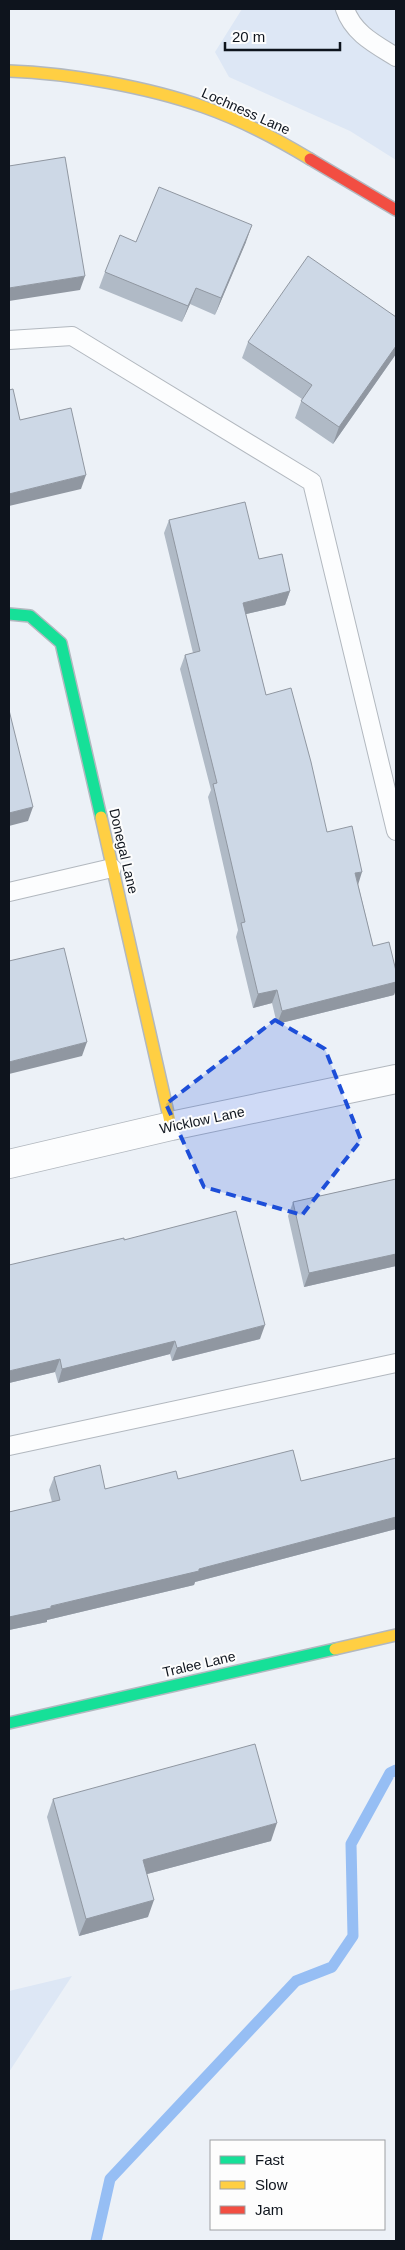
<svg xmlns="http://www.w3.org/2000/svg" width="405" height="2250" viewBox="0 0 405 2250" font-family="Arial,sans-serif">
<style>
.built{fill:#dde7f5}
.lines{fill:none;stroke-linecap:round;stroke-linejoin:round}
.stream{stroke:#96bef4;stroke-width:11}
.lane-casing{stroke:#b2b8bf;stroke-width:20}
.street-casing{stroke:#b2b8bf;stroke-width:30}
.fast-casing{stroke:#b2b8bf;stroke-width:14}
.slow-casing{stroke:#b2b8bf;stroke-width:14}
.jam-casing{stroke:#b2b8bf;stroke-width:14}
.lane{stroke:#fcfdfe;stroke-width:18}
.street{stroke:#fcfdfe;stroke-width:28}
.fast{stroke:#16e098;stroke-width:11}
.slow{stroke:#ffcf43;stroke-width:11}
.jam{stroke:#f24e42;stroke-width:11}
.wall{fill:#b0bac6}
.shaded-wall{fill:#9097a1}
.building{fill:#cdd8e6;stroke:#9097a1}
.marked{fill:#1d4ed8;fill-opacity:0.2;stroke:#1d4ed8;stroke-width:4;stroke-dasharray:10 6;stroke-linejoin:round}
.labels{text-anchor:middle;stroke-width:4;stroke-linejoin:round;paint-order:stroke}
.street-label{font-size:14px;fill:#0e141d;stroke:#fdfdfd}
</style>
<rect width="100%" height="100%" fill="#ecf1f7"/>
<path class="built" d="M 242,9 L 396,9 L 396,160 L 350,131 L 229,77 L 215,52 Z
M 72,1976 L 9,2072 L 9,1991 Z"/>
<g class="lines">
<path class="stream" d="M 96,2241 L 110,2179 L 296,1981 L 332,1967 L 353,1936 L 351,1844 L 390,1773 L 396,1770"/>
<defs>
<path id="lane" d="M 345,9 C 353,33 375,44 396,57
M 9,340 L 72,336 L 312,482 L 396,831
M 9,892 L 112,868
M 9,1446 L 396,1363"/>
<path id="street" d="M 9,1164 L 171,1126 L 396,1079"/>
<path id="fast" d="M 9,614 L 30,616 L 61,643 L 101,817
M 9,1723 L 335,1649"/>
<path id="slow" d="M 9,71 C 68,73 148,87 204,107 C 241,120 277,139 310,159
M 101,817 L 171,1126
M 335,1649 L 396,1635"/>
<path id="jam" d="M 310,159 L 396,210"/>
</defs>
<use href="#lane" class="lane-casing"/>
<use href="#street" class="street-casing"/>
<use href="#fast" class="fast-casing"/>
<use href="#slow" class="slow-casing"/>
<use href="#jam" class="jam-casing"/>
<use href="#lane" class="lane"/>
<use href="#street" class="street"/>
<use href="#fast" class="fast"/>
<use href="#slow" class="slow"/>
<use href="#jam" class="jam"/>
</g>
<path class="wall" d="M 136,242 L 246,242 L 215,315 L 190,304 L 182,322 L 99,288 L 105,272 Z
M 396,317 L 396,354 L 333,444 L 295,418 L 302,399 L 242,358 L 248,342 Z
M 169,520 L 259,559 L 290,591 L 285,605 L 246,614 L 266,695 L 327,832 L 358,884 L 373,946 L 396,971 L 396,989 L 394,995 L 277,1024 L 272,1003 L 253,1008 L 236,937 L 238,930 L 208,797 L 211,790 L 180,669 L 185,655 L 193,653 L 164,533 Z
M 396,1179 L 396,1266 L 304,1287 L 288,1216 L 293,1202 Z
M 124,1240 L 260,1339 L 172,1361 L 170,1354 L 58,1383 L 55,1372 L 9,1383 Z
M 396,1458 L 396,1529 L 195,1582 L 194,1585 L 47,1620 L 47,1622 L 9,1630 L 9,1512 L 52,1502 L 49,1490 L 54,1477 L 105,1489 L 178,1479 L 301,1481 Z
M 53,1799 L 271,1841 L 147,1874 L 148,1917 L 79,1936 L 47,1817 Z"/>
<path class="shaded-wall" d="M 252,225 L 246,242 L 215,315 L 221,298 Z
M 85,276 L 80,290 L 9,301 L 9,288 Z
M 196,288 L 190,304 L 182,322 L 188,306 Z
M 396,346 L 396,354 L 333,444 L 339,427 Z
M 86,475 L 81,489 L 9,506 L 9,494 Z
M 290,591 L 285,605 L 238,616 L 243,603 Z
M 33,807 L 28,821 L 9,826 L 9,813 Z
M 362,872 L 358,885 L 355,873 Z
M 396,982 L 396,989 L 394,995 L 277,1024 L 282,1011 Z
M 277,990 L 272,1003 L 253,1008 L 258,994 Z
M 87,1042 L 82,1056 L 9,1074 L 9,1062 Z
M 396,1254 L 396,1266 L 304,1287 L 309,1273 Z
M 265,1325 L 260,1339 L 172,1361 L 177,1348 Z
M 175,1341 L 170,1354 L 58,1383 L 62,1369 Z
M 60,1359 L 55,1372 L 9,1383 L 9,1371 Z
M 396,1517 L 396,1529 L 195,1582 L 194,1585 L 47,1620 L 47,1622 L 9,1630 L 9,1617 L 199,1569 Z
M 277,1823 L 271,1841 L 136,1877 L 143,1860 Z
M 154,1900 L 148,1917 L 79,1936 L 86,1919 Z"/>
<path class="building" d="M 65,157 L 85,276 L 9,288 L 9,166 Z
M 159,187 L 252,225 L 221,298 L 196,288 L 188,306 L 105,272 L 120,235 L 136,242 Z
M 308,256 L 396,317 L 396,346 L 339,427 L 301,401 L 312,385 L 248,342 Z
M 13,389 L 20,420 L 71,408 L 86,475 L 9,494 L 9,390 Z
M 245,502 L 259,559 L 282,554 L 290,591 L 243,603 L 266,695 L 291,688 L 311,762 L 327,832 L 352,826 L 362,872 L 355,873 L 373,946 L 389,942 L 396,971 L 396,982 L 282,1011 L 277,990 L 258,994 L 241,923 L 245,922 L 213,784 L 217,783 L 185,655 L 200,651 L 169,520 Z
M 9,710 L 33,807 L 9,813 Z
M 64,948 L 87,1042 L 9,1062 L 9,961 Z
M 396,1179 L 396,1254 L 309,1273 L 293,1202 Z
M 236,1211 L 265,1325 L 177,1348 L 175,1341 L 62,1369 L 60,1359 L 9,1371 L 9,1265 L 124,1238 L 124,1240 Z
M 293,1450 L 301,1481 L 396,1458 L 396,1517 L 199,1569 L 199,1571 L 51,1606 L 51,1608 L 9,1617 L 9,1512 L 60,1500 L 54,1477 L 100,1465 L 105,1489 L 176,1471 L 178,1479 Z
M 255,1744 L 277,1823 L 143,1860 L 154,1900 L 86,1919 L 53,1799 Z"/>
<path class="marked" d="M 275,1020 L 325,1049 L 361,1140 L 302,1215 L 204,1187 L 166,1104 Z"/>
<g class="labels">
<g class="street-label">
<text transform="translate(246 111) rotate(24)" y="5">Lochness Lane</text>
<text transform="translate(124 851) rotate(77)" y="5">Donegal Lane</text>
<text transform="translate(202 1120) rotate(-12)" y="5">Wicklow Lane</text>
<text transform="translate(199 1664) rotate(-13)" y="5">Tralee Lane</text>
</g>
</g>
<rect width="405" height="2250" fill="none" stroke="#0e141d" stroke-width="20"/>
<rect x="210" y="2140" width="175" height="90" fill="#fdfdfd" stroke="#9da0a3"/>
<rect x="220" y="2156" width="25" height="8" fill="#16e098" stroke="#9da0a3"/>
<text x="255" y="2165" font-size="15" fill="#0e141d">Fast</text>
<rect x="220" y="2181" width="25" height="8" fill="#ffcf43" stroke="#9da0a3"/>
<text x="255" y="2190" font-size="15" fill="#0e141d">Slow</text>
<rect x="220" y="2206" width="25" height="8" fill="#f24e42" stroke="#9da0a3"/>
<text x="255" y="2215" font-size="15" fill="#0e141d">Jam</text>
<path d="M225 42v8h115v-8" fill="none" stroke="#0e141d" stroke-width="2.5"/>
<text x="232" y="42" font-size="15" fill="#0e141d" stroke="#fdfdfd" stroke-width="4" paint-order="stroke">20 m</text>
</svg>
